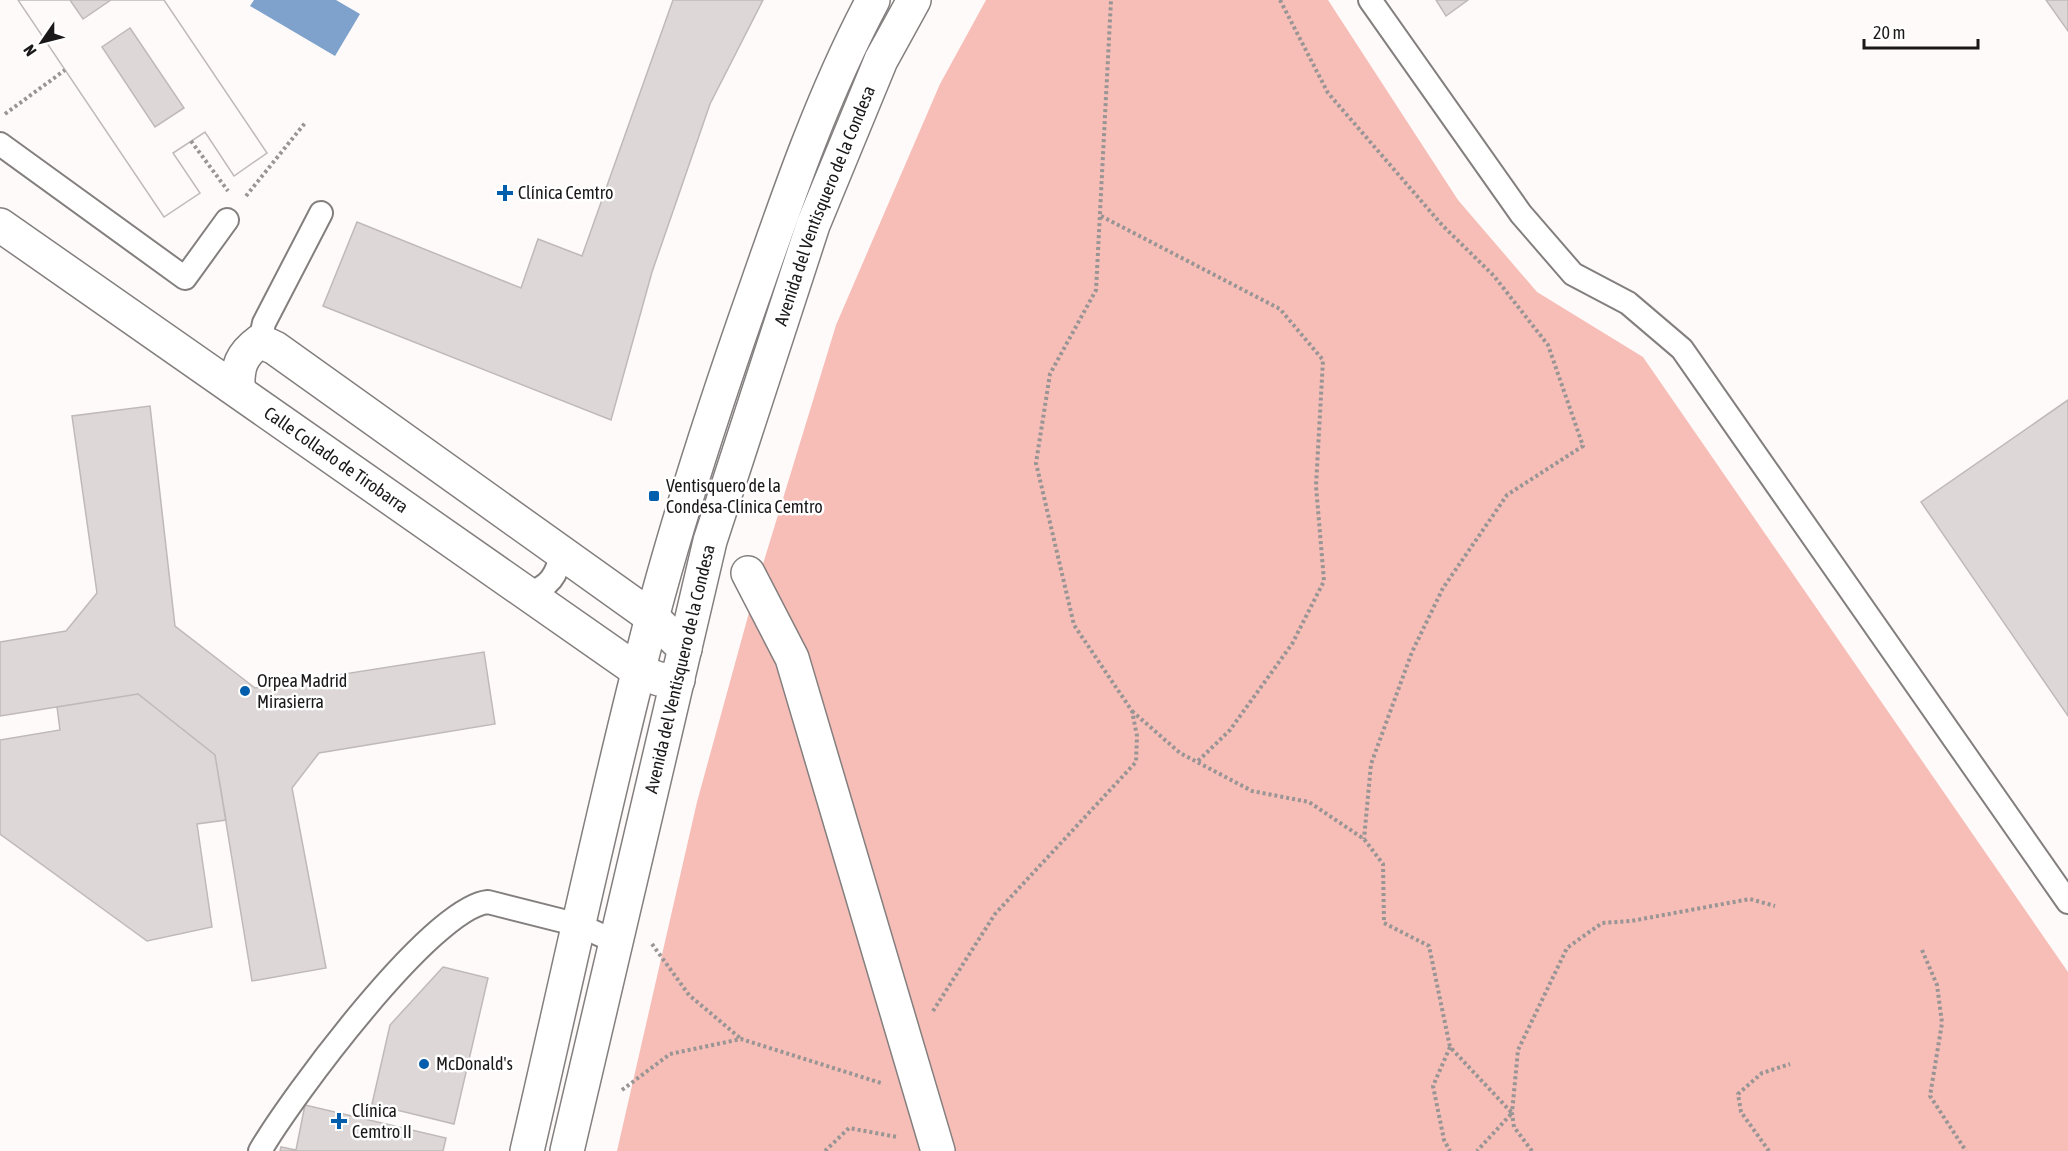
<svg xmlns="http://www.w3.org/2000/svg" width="2068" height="1151" viewBox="0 0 2068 1151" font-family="'Asap Condensed',sans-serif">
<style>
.green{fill:#f7beb8}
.water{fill:#7ea2cb}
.building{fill:#ddd8d7;stroke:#bfbab9;stroke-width:1.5;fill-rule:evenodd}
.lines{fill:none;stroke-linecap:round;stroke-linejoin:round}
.service-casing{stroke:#847f7f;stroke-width:26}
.pedestrian-casing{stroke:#847f7f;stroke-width:36}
.minor-casing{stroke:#847f7f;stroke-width:36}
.secondary-casing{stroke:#847f7f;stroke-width:36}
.path{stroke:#989594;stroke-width:4;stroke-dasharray:3 3;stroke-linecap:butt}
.service{stroke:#fff;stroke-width:22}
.pedestrian{stroke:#fff;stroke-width:33}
.minor{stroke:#fff;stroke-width:33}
.secondary{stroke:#fff;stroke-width:33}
.poi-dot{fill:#015eac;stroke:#fff;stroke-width:2}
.labels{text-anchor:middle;stroke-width:5;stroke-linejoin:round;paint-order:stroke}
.poi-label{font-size:18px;fill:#1a1818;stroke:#fff;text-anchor:start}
.street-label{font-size:18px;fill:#1a1818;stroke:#fff}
</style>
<rect width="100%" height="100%" fill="#fefaf9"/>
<path class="green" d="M 986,0 L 1328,0 L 1458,200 L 1537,292 L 1643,357 L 2068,972 L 2068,1151 L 617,1151 L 697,802 L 756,587 L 836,325 L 940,84 Z"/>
<path class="water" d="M 254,0 L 336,0 L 360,14 L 335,56 L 250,6 Z"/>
<path class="building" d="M 18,0 L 70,0 L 83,19 L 111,0 L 164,0 L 267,153 L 234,176 L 205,132 L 173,153 L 200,193 L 164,217 ZM 130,28 L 184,108 L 155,127 L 102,47 Z
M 18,0 L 164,0 L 267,153 L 234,176 L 205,132 L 173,153 L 200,193 L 164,217 Z
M 673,0 L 763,0 L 710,104 L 652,272 L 611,420 L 323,306 L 357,222 L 521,288 L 538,239 L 582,256 Z
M 1436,0 L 1468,0 L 1446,16 Z
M 2046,0 L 2068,0 L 2068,31 Z
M 2068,400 L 2068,716 L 1921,502 Z
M 150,406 L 175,626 L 255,688 L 484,652 L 495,724 L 319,753 L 292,788 L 326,968 L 252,981 L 215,755 L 138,694 L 0,716 L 0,642 L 66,631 L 97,593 L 72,416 Z
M 138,694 L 215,755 L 226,820 L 197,824 L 212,927 L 147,941 L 0,834 L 0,740 L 60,730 L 57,707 Z
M 443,967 L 488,978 L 454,1124 L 372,1104 L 390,1025 Z
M 305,1105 L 446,1138 L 443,1151 L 280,1151 L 281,1147 L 296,1150 Z"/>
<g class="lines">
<defs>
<path id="service" d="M 1370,0 L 1521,214 L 1573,274 L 1628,303 L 1682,349 L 2068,902
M 0,144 L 185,278 L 227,220
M 260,341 L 264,323 L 321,213
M 526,594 C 549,588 558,575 561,552
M 260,1151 C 290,1099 432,907 488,902 L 579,925 L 616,942"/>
<path id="pedestrian" d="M 748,573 L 792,658 L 938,1151"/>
<g id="minor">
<path id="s1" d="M 0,225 L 638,671 L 659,679 L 678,680"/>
<path d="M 238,390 C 237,366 241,355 260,341 L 275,348 L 653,618 L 685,649"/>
</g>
<g id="secondary">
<path d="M 527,1151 C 564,992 598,832 638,673 C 669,544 711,416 755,291 C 789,193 824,92 873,0"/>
<path id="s2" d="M 567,1151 L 710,541 L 813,225 L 881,60 L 914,0"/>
</g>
</defs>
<use href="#service" class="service-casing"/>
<use href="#pedestrian" class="pedestrian-casing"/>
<use href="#minor" class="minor-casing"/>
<use href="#secondary" class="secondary-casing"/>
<path class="path" d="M 1280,0 L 1328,93 L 1442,225 L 1494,276 L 1548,345 L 1583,446 L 1507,495 L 1443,588 L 1412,652 L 1371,764 L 1364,839
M 5,114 L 65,70
M 191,141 L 228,191
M 246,196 L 305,123
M 1101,216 L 1280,309 L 1323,360 L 1316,486 L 1324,581 L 1292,644 L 1230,730 L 1197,762
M 1132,711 L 1180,753 L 1252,791 L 1309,802 L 1364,839 L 1383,864 L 1384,923 L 1429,946 L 1450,1047 L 1512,1113 L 1477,1151
M 652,944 L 689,995 L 740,1038
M 1922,950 L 1937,985 L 1942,1023 L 1930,1096 L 1966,1151
M 933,1011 L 995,914 L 1136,762 L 1137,736 L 1132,711 L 1074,625 L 1036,463 L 1050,374 L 1096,290 L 1111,0
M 1450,1047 L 1433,1086 L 1444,1140 L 1450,1151
M 622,1090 L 670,1054 L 741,1039 L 881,1083
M 825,1151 L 849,1128 L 897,1137
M 1532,1151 L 1514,1127 L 1512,1113 L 1518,1050 L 1567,948 L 1602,923 L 1631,921 L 1750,899 L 1775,906
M 1769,1151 L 1741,1112 L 1738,1094 L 1762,1073 L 1790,1064"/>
<use href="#service" class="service"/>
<use href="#pedestrian" class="pedestrian"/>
<use href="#minor" class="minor"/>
<use href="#secondary" class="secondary"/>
</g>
<g class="poi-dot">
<path d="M502 184h6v6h6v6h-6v6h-6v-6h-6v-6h6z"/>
<rect x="648" y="490" width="12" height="12" rx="3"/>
<circle cx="245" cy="691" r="6"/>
<circle cx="424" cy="1064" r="6"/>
<path d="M336 1112h6v6h6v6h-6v6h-6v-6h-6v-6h6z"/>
</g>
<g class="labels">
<g class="poi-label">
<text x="518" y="199">Clínica Cemtro</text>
<text x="666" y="492">Ventisquero de la<tspan x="666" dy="21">Condesa-Clínica Cemtro</tspan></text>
<text x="257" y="687">Orpea Madrid<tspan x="257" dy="21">Mirasierra</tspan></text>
<text x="436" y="1070">McDonald's</text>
<text x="352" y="1117">Clínica<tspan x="352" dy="21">Cemtro II</tspan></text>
</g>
<g class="street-label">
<text dy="6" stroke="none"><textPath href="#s2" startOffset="981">Avenida del Ventisquero de la Condesa</textPath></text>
<text dy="6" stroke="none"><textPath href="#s1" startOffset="410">Calle Collado de Tirobarra</textPath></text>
<text dy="6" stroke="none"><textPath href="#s2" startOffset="495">Avenida del Ventisquero de la Condesa</textPath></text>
</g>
</g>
<g transform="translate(42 42) rotate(235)" stroke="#ffffff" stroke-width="4.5" paint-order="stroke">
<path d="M0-4.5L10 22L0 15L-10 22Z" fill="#1a1818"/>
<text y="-9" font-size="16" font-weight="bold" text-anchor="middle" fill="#1a1818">N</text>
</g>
<path d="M1864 39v9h114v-9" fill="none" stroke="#1a1818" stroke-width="3"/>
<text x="1873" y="39" font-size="18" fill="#1a1818" stroke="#ffffff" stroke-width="4.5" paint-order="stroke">20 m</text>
</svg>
